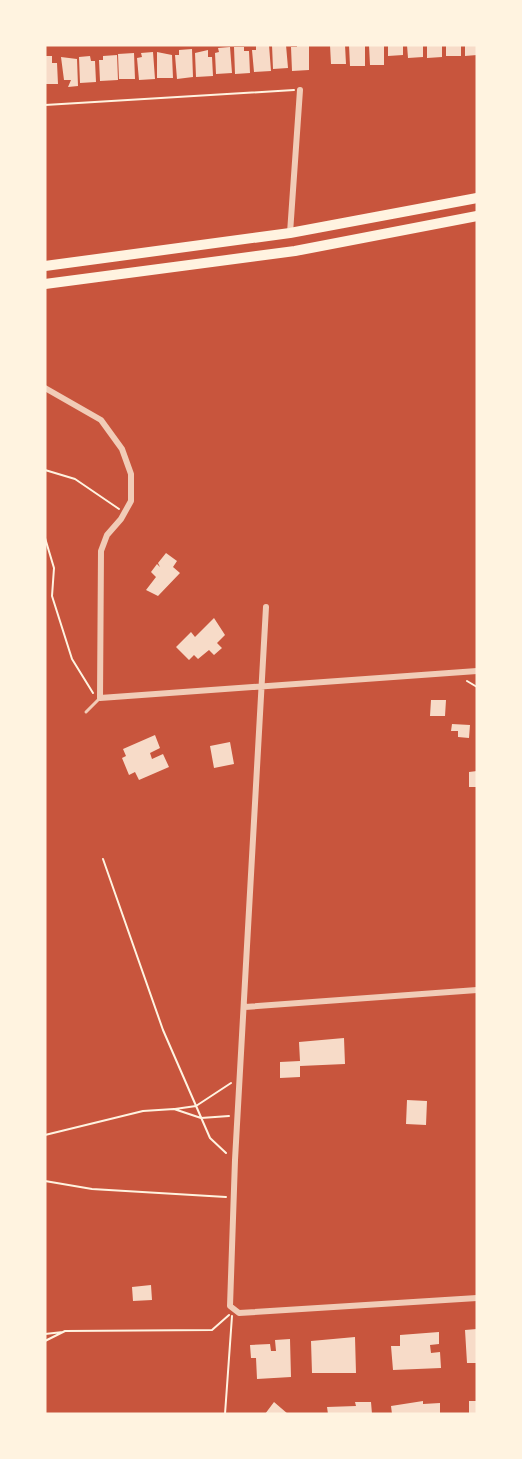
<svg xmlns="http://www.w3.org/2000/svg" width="522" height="1459" viewBox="0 0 522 1459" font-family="'Open Sans',sans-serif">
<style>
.building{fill:#f7dbc8}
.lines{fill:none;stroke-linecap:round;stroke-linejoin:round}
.path{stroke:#fff3e0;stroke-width:2}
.service{stroke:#f1ccb7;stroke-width:3}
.minor{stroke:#f1ccb7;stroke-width:6}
.trunk{stroke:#fff3e0;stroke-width:10}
</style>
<rect width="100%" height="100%" fill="#c8553d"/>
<path class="building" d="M 256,45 L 269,45 L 271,71 L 254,72 L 252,50 L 256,50 Z
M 272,45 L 286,45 L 288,68 L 273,69 Z
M 297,45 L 309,45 L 309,70 L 292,71 L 291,47 L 297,47 Z
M 330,45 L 345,45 L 346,64 L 331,64 Z
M 349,45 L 365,45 L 365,66 L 350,66 Z
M 369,45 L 384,45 L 384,65 L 370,65 Z
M 388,45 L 403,45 L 403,55 L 388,56 Z
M 407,45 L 423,45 L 423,57 L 408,58 Z
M 427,45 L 442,45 L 442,57 L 427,58 Z
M 446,45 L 461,45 L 461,56 L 446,56 Z
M 465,45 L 477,45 L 477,55 L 465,56 Z
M 230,47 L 232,73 L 216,74 L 215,53 L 219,52 L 218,48 Z
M 234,47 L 244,47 L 244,51 L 249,51 L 250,73 L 235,74 Z
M 192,49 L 193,77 L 177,79 L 175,55 L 179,55 L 179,50 Z
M 208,50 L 208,57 L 212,57 L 213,76 L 196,77 L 195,53 Z
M 153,52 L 155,79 L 139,80 L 137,58 L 142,57 L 141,53 Z
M 157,52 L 172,55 L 173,78 L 157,78 Z
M 134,53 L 135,79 L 119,79 L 118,54 Z
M 117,55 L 118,80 L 100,81 L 99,60 L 103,60 L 103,56 Z
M 45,56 L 52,56 L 52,63 L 57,63 L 58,84 L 45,84 Z
M 90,56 L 91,61 L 95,61 L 96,82 L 80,83 L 79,57 Z
M 61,57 L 77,59 L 78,86 L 68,87 L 71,80 L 64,80 Z
M 166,553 L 177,561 L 173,567 L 180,573 L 158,596 L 146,590 L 156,577 L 151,572 L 157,564 L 160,567 L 158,563 Z
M 214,618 L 225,635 L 217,643 L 222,648 L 214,655 L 209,650 L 198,659 L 194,655 L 189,660 L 176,647 L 191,632 L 195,637 Z
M 431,700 L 446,700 L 445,716 L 430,716 Z
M 452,724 L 470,725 L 469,738 L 458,737 L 458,731 L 451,731 Z
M 155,735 L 160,748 L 150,753 L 152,759 L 163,754 L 169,767 L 139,780 L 135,772 L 129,775 L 122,758 L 126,756 L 123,749 Z
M 230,742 L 234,764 L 214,768 L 210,746 Z
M 477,771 L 477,787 L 469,787 L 469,772 Z
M 344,1038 L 345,1064 L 300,1066 L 300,1077 L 280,1078 L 280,1062 L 300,1061 L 299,1042 Z
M 407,1100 L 427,1101 L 426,1125 L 406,1124 Z
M 151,1285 L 152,1300 L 133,1301 L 132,1287 Z
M 477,1329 L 477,1363 L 467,1363 L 465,1330 Z
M 439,1332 L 439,1344 L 430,1345 L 431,1353 L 440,1352 L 441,1368 L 393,1370 L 391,1346 L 400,1346 L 400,1335 Z
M 355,1337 L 356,1373 L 312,1373 L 311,1341 Z
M 290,1339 L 291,1377 L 257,1379 L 256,1358 L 251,1358 L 250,1345 L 270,1344 L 271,1351 L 276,1351 L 275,1340 Z
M 423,1401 L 423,1404 L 440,1403 L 440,1414 L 392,1414 L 391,1406 Z
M 469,1401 L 477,1401 L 477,1414 L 469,1414 Z
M 274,1402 L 288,1414 L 265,1414 Z
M 355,1402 L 371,1402 L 372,1414 L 328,1414 L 327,1407 L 356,1406 Z"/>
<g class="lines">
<path class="path" d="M 45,105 L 294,90
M 45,470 L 75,479 L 119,509
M 45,538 L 54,568 L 52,596 L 72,659 L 93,693
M 467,681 L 477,687
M 103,859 L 163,1030 L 210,1138 L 226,1153
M 175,1109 L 196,1106 L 231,1083
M 45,1135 L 143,1111 L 174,1109 L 201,1118 L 229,1116
M 45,1181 L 92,1189 L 226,1197
M 45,1334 L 63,1332
M 45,1341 L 65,1331 L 212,1330 L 229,1315
M 225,1414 L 232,1316"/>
<path class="service" d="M 86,712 L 99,699"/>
<path class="minor" d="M 290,233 L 300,90
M 45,388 L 101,420 L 122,449 L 131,474 L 131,501 L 121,519 L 107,535 L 101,551 L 100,698 L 477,671
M 266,607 L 235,1160 L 230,1306 L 239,1313 L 477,1298
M 245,1007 L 477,990"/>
<path class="trunk" d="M 45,266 L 290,233 L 477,198
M 45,284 L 295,251 L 477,216"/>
</g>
<rect width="522" height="1459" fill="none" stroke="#fff3e0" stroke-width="93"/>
</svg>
